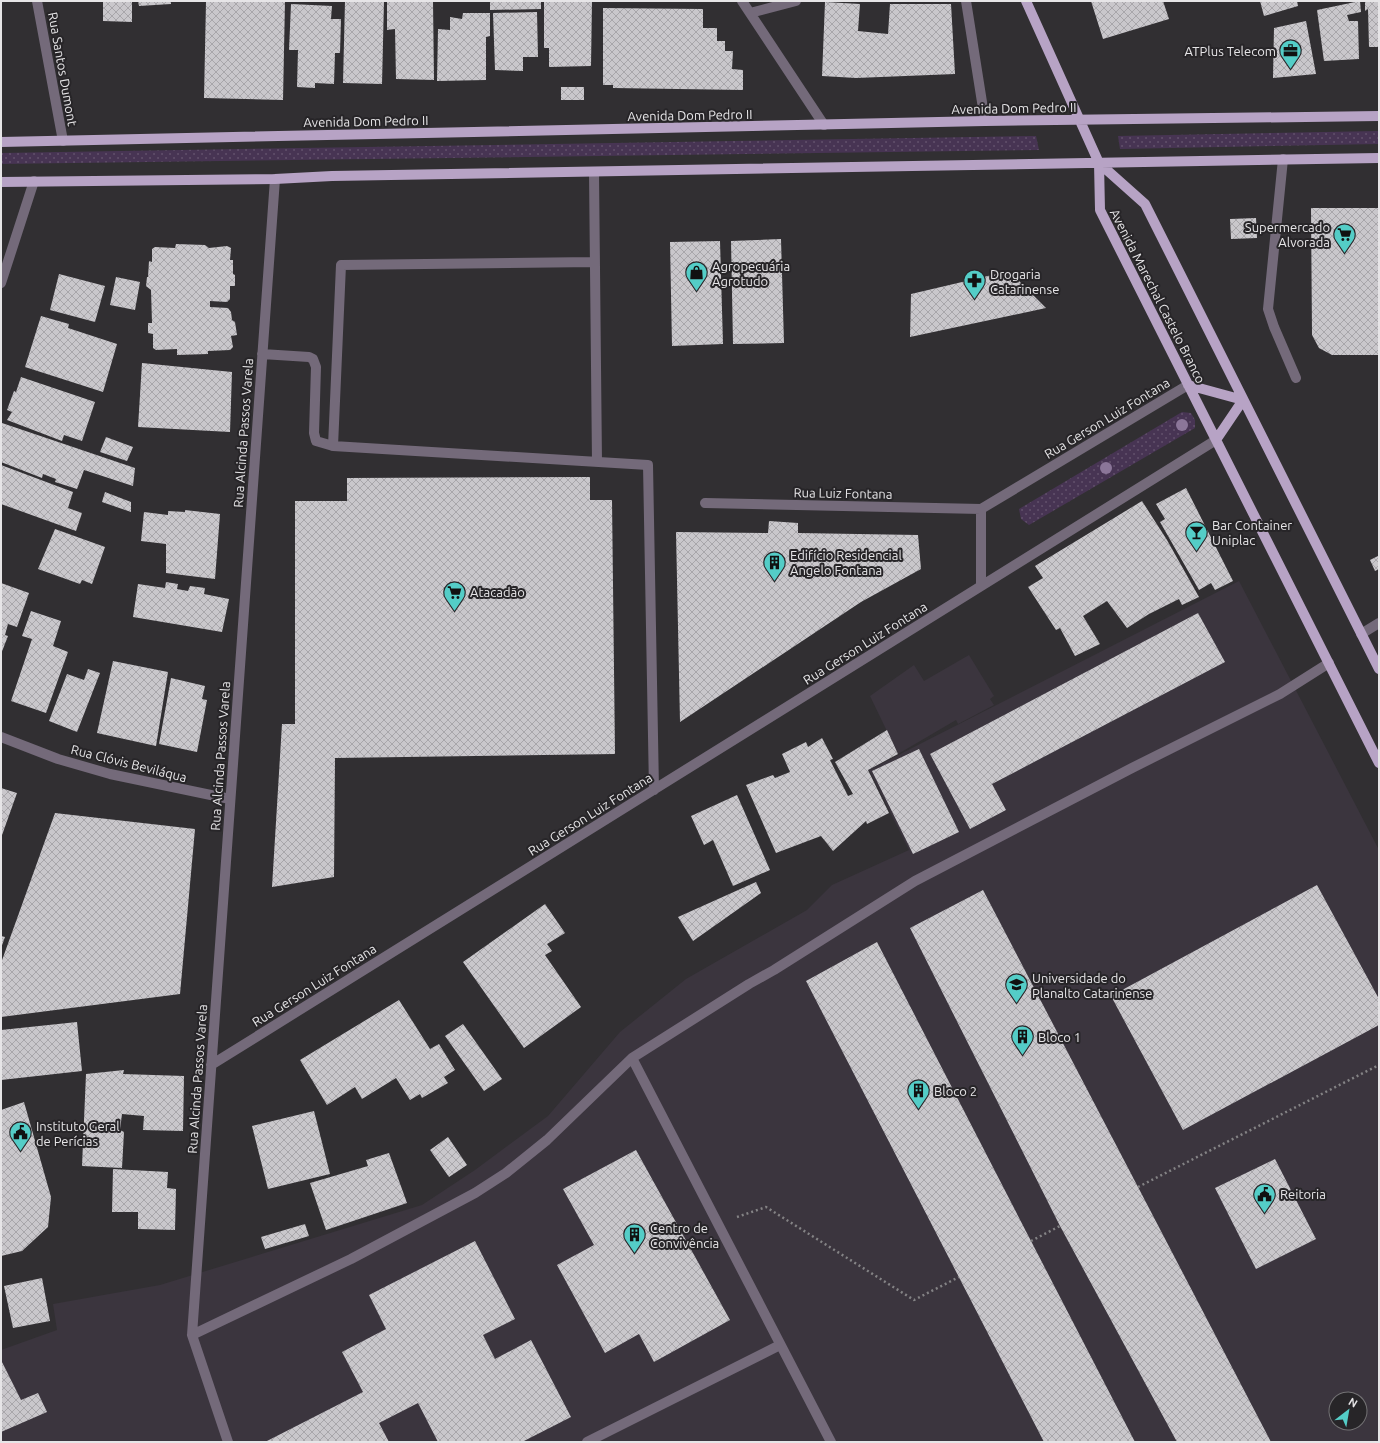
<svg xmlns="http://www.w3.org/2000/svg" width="1380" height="1443" viewBox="0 0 1380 1443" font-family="Ubuntu,sans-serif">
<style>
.built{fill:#3b353e;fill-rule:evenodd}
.grass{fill:url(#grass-dots)}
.building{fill:url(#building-cross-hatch)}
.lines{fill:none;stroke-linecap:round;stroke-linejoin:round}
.path{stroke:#848385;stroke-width:2.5;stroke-dasharray:2 3;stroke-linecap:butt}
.minor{stroke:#746a7a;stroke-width:10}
.major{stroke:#b7a3c5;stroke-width:10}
.tree{fill:#8b7699}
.labels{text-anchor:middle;stroke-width:4;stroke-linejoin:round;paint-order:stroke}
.poi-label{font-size:13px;fill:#e6e5e7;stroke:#272528;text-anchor:start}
.street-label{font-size:13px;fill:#e6e5e7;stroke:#272528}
</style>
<defs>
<pattern id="grass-dots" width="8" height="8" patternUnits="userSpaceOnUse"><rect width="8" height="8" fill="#473453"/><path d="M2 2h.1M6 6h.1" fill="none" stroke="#62516c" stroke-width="1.8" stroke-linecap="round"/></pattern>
<pattern id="building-cross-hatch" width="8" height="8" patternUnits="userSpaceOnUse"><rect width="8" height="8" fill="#c9c7cb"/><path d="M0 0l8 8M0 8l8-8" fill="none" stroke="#a8a6aa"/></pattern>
</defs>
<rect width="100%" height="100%" fill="#312f32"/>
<path class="built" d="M 1239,581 L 1379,850 L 1379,1442 L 1,1442 L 1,1350 L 57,1330 L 53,1304 L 160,1285 L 422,1205 L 475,1170 L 548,1116 L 620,1032 L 686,979 L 807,910 L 832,885 L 909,850 L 869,770 ZM 1336,1399 L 1360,1399 L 1360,1423 L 1336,1423 Z
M 969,655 L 994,696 L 990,699 L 994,705 L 958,724 L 956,720 L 898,754 L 870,696 L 914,665 L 924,681 Z"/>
<path class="grass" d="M 1379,131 L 1379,144 L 1120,149 L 1118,136 Z
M 1036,136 L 1039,150 L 1,164 L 1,153 Z
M 1182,412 L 1191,413 L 1195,420 L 1195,428 L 1029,525 L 1021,519 L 1019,509 Z"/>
<path class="building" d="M 103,1 L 132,1 L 132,22 L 103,21 Z
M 138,1 L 171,1 L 171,4 L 139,6 Z
M 206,1 L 285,1 L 283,100 L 204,98 Z
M 345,1 L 384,1 L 382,84 L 343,83 Z
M 387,1 L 433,1 L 434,80 L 396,79 L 395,29 L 387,30 Z
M 490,1 L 541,1 L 541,9 L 490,10 Z
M 544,1 L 592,1 L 591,66 L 549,67 L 549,48 L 544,48 Z
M 1091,1 L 1163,1 L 1169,19 L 1103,39 Z
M 1260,1 L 1297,1 L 1298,6 L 1264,16 Z
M 1360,1 L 1361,12 L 1347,15 L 1349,21 L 1358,21 L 1359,59 L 1324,61 L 1317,10 Z
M 1365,1 L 1379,1 L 1379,47 L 1369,47 L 1368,9 L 1365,11 Z
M 825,2 L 860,4 L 858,31 L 888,34 L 890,4 L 951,4 L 955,74 L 856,78 L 822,76 Z
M 291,4 L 332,6 L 331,19 L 341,19 L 340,53 L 335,53 L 334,84 L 315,83 L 315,88 L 297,87 L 298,50 L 289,50 Z
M 603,8 L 703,9 L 703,28 L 717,28 L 717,41 L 725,41 L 725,51 L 733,51 L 732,69 L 743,70 L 743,90 L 613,88 L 613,85 L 603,85 Z
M 537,12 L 538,57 L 523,57 L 523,71 L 495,70 L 493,13 Z
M 463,13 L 490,13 L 490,36 L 486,37 L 486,80 L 437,81 L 438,29 L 450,30 L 450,17 L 462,19 Z
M 1306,21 L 1316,74 L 1273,78 L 1274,28 Z
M 561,87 L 584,87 L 584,100 L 561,100 Z
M 1311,208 L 1379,208 L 1379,355 L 1332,355 L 1319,348 L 1312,335 Z
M 1256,218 L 1257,238 L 1231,239 L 1230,219 Z
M 781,239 L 784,343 L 733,344 L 731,241 Z
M 720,241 L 723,344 L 672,346 L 670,242 Z
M 176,244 L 205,245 L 209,248 L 227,246 L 231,248 L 230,260 L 233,260 L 233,274 L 235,275 L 235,286 L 230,286 L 230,299 L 227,302 L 210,301 L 210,307 L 228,308 L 231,312 L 232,320 L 235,322 L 237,335 L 231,336 L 233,347 L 230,350 L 208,351 L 208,354 L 177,355 L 177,349 L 156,350 L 153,348 L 153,334 L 148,333 L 148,323 L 152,323 L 151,290 L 146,286 L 147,277 L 148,277 L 149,261 L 152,262 L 152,249 L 155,247 L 175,248 Z
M 1009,271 L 1046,308 L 910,337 L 911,294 Z
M 59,274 L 105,286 L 95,322 L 50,310 Z
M 116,277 L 140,282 L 135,310 L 110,305 Z
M 41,316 L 69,324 L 68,328 L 117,344 L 103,392 L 25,367 Z
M 142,363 L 232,372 L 230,432 L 138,427 Z
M 21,377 L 95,402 L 82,441 L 64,435 L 62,441 L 7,420 L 12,412 L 7,410 L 14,391 L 16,392 Z
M 2,423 L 135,468 L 133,486 L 84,470 L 77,489 L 55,482 L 56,479 L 43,474 L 42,478 L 1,462 Z
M 106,437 L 133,447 L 127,461 L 100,452 Z
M 1,465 L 73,492 L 68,508 L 82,513 L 76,531 L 1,504 Z
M 590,477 L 590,500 L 612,500 L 615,754 L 335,758 L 334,877 L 272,887 L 282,724 L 295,724 L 295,501 L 347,501 L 347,478 Z
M 1186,488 L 1233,581 L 1215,590 L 1211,583 L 1199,590 L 1160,522 L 1165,519 L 1156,504 Z
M 105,492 L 131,502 L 131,512 L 102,502 Z
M 1142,501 L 1167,540 L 1199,597 L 1182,605 L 1179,599 L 1149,614 L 1127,628 L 1107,601 L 1083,616 L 1100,644 L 1075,656 L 1060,628 L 1056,630 L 1028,587 L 1043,578 L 1035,566 Z
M 185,510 L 220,514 L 215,579 L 166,573 L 166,544 L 141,541 L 144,512 L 168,515 L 168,511 L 185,512 Z
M 769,521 L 798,523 L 798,533 L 918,535 L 921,569 L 861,602 L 680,722 L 676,532 L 768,533 Z
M 55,529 L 105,547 L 92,584 L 82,580 L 80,584 L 38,569 Z
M 1378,556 L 1379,569 L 1375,571 L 1370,560 Z
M 166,582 L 178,584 L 177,589 L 188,591 L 190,586 L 205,588 L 204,594 L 229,599 L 222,632 L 133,617 L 138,584 L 165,588 Z
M 1,583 L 29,593 L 17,627 L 8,624 L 5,635 L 8,636 L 1,654 Z
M 31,611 L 61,621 L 53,646 L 68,652 L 46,713 L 11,701 L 32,639 L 22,636 Z
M 1198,613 L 1225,662 L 992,784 L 1006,810 L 970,829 L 930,754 Z
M 113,661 L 168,672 L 156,746 L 97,733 Z
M 88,669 L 100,673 L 77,732 L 49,721 L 67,674 L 84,680 Z
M 171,678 L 205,686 L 202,699 L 207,700 L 197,752 L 159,744 Z
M 887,730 L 898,754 L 868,770 L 889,813 L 867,824 L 866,821 L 833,851 L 821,836 L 776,853 L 746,785 L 773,775 L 775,778 L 790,772 L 782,754 L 806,742 L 808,747 L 822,738 L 833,759 L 830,760 L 848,796 L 853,794 L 835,762 Z
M 919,749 L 959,832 L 913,854 L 872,771 Z
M 1,788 L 17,793 L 1,838 Z
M 737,795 L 770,870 L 733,886 L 713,840 L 704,845 L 691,816 Z
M 55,813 L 195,829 L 180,994 L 1,1017 L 1,963 Z
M 756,882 L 761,893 L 693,941 L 678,917 Z
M 1317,885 L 1379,999 L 1379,1025 L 1183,1130 L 1111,996 Z
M 983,890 L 1138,1187 L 1271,1442 L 1177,1442 L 1060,1226 L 910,928 Z
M 545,904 L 565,933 L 547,944 L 552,951 L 545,955 L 581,1007 L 524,1048 L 463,962 Z
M 1,936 L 5,937 L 1,948 Z
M 877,942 L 1031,1241 L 1135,1442 L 1044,1442 L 806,981 Z
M 399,1000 L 430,1049 L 439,1044 L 455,1070 L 444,1077 L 448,1083 L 422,1098 L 420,1094 L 410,1100 L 396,1078 L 362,1099 L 355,1087 L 327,1105 L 300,1060 Z
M 77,1022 L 82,1071 L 1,1080 L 1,1030 Z
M 463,1024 L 502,1079 L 484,1091 L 445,1036 Z
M 124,1070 L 123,1074 L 184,1076 L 183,1131 L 143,1130 L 144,1116 L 122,1114 L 120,1130 L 124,1132 L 122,1168 L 82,1166 L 86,1074 Z
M 24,1102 L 51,1197 L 48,1227 L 22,1251 L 1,1256 L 1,1110 Z
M 314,1111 L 330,1174 L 268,1189 L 252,1126 Z
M 448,1137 L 467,1165 L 449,1177 L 430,1150 Z
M 636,1150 L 730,1320 L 654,1362 L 639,1334 L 605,1353 L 557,1265 L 594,1245 L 563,1189 Z
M 389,1153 L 407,1203 L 326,1230 L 310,1183 L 368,1166 L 366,1160 Z
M 1275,1159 L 1316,1239 L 1256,1269 L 1215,1188 Z
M 113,1169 L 168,1172 L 167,1188 L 176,1189 L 175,1230 L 138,1229 L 138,1212 L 112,1212 Z
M 305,1224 L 309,1236 L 265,1249 L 261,1237 Z
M 475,1241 L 515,1319 L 483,1335 L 495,1359 L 531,1340 L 571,1417 L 522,1442 L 438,1442 L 418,1403 L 379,1423 L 389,1442 L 265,1442 L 363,1392 L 342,1352 L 386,1329 L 369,1295 Z
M 42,1278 L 50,1321 L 13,1328 L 4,1286 Z
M 1,1360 L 21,1400 L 38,1393 L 47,1412 L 1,1432 Z"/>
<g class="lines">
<path class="path" d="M 1138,1187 L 1379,1065
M 737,1217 L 766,1207 L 914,1300 L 959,1277
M 1031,1241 L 1060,1226"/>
<path class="minor" d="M 37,1 L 63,141
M 742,1 L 824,125
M 966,1 L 985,121
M 750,13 L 796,1
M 1283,159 L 1268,309 L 1274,327 L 1296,378
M 594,172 L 597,462
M 1,283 L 34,181
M 262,354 L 309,357 L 313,359 L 316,367 L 314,433 L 316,441 L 333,446 L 648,465 L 654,790
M 333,446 L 341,265 L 595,262
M 705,503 L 981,509
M 981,585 L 981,509 L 1188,385
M 1361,634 L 1379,623
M 1,737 L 58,759 L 110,774 L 230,799
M 211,1065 L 1216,440
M 192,1335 L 275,179
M 228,1442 L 192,1335 L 351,1259 L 475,1193 L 506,1173 L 547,1140 L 632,1058
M 587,1442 L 780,1345
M 831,1442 L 632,1058 L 749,984 L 774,970 L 915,881 L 1132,768 L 1280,694 L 1329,663"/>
<path class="major" d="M 1026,1 L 1099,163 L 1145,204 L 1379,669
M 1,142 L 985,121 L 1379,116
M 1099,163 L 1100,210 L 1379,763
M 1,182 L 275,179 L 332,176 L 1379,158
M 1188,385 L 1243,400
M 1216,440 L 1243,400"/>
</g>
<g class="tree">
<circle cx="1182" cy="425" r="6"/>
<circle cx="1106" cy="468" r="6"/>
</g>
<defs>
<symbol id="office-pin" viewBox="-11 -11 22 30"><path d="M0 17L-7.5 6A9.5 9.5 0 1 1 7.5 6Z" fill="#54cdc7" stroke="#272528"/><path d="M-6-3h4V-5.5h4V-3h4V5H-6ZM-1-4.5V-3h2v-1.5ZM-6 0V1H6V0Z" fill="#111"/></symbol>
<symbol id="supermarket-pin" viewBox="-11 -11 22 30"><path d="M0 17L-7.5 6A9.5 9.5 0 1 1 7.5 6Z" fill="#54cdc7" stroke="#272528"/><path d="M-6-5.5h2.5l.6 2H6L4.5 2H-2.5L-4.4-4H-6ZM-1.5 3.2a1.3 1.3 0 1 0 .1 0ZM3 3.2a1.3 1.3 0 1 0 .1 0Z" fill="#111"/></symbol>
<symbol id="shop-pin" viewBox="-11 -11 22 30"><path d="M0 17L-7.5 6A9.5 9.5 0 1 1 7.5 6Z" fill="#54cdc7" stroke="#272528"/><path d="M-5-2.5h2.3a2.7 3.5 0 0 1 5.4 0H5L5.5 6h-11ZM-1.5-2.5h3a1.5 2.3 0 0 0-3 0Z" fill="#111"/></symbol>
<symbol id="pharmacy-pin" viewBox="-11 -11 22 30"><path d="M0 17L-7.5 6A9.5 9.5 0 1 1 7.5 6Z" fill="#54cdc7" stroke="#272528"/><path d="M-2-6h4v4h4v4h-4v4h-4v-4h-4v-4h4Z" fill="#111"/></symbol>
<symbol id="bar-pin" viewBox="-11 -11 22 30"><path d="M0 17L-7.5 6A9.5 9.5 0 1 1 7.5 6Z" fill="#54cdc7" stroke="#272528"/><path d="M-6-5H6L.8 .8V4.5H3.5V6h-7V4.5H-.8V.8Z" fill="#111"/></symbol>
<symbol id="building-pin" viewBox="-11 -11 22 30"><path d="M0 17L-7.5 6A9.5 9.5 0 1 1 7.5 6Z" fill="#54cdc7" stroke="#272528"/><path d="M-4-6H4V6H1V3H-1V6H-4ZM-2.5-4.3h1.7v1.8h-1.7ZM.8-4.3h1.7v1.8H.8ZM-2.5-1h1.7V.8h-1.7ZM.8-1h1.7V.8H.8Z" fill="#111"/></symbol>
<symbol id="university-pin" viewBox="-11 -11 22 30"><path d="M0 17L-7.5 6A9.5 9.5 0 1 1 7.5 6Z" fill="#54cdc7" stroke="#272528"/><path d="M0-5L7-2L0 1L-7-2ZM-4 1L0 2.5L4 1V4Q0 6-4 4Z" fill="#111"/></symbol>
<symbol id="civic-pin" viewBox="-11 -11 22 30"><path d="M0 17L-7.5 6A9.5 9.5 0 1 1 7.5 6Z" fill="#54cdc7" stroke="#272528"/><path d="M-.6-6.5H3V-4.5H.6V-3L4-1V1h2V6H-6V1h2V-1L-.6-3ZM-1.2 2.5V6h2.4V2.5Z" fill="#111"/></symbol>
</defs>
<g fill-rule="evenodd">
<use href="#office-pin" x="1278" y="38" width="25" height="34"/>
<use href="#supermarket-pin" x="1332" y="222" width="25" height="34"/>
<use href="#shop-pin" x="684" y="260" width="25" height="34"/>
<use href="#pharmacy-pin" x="962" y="268" width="25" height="34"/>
<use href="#bar-pin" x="1184" y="520" width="25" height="34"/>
<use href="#building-pin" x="762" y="550" width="25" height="34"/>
<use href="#supermarket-pin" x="442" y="580" width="25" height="34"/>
<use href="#university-pin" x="1004" y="972" width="25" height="34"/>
<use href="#building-pin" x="1010" y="1024" width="25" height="34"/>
<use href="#building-pin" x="906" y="1078" width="25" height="34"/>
<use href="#civic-pin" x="8" y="1120" width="25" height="34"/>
<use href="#civic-pin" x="1252" y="1182" width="25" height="34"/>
<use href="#building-pin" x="622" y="1222" width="25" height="34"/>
</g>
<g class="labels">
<g class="poi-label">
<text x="1276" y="56" text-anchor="end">ATPlus Telecom</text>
<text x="1330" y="232" text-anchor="end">Supermercado<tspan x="1330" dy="15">Alvorada</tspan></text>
<text x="712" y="271">Agropecuária<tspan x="712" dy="15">Agrotudo</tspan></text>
<text x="990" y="279">Drogaria<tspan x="990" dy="15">Catarinense</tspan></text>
<text x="1212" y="530">Bar Container<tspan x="1212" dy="15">Uniplac</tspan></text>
<text x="790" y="560">Edifício Residencial<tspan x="790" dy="15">Angelo Fontana</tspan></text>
<text x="470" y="597">Atacadão</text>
<text x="1032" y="983">Universidade do<tspan x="1032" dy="15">Planalto Catarinense</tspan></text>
<text x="1038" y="1042">Bloco 1</text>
<text x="934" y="1096">Bloco 2</text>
<text x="36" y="1131">Instituto Geral<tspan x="36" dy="15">de Perícias</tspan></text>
<text x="1280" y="1199">Reitoria</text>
<text x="650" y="1233">Centro de<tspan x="650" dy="15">Convivência</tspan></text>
</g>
<g class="street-label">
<text transform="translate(63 69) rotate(80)" y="5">Rua Santos Dumont</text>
<text transform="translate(1014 108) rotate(-1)" y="5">Avenida Dom Pedro II</text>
<text transform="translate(690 115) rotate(-1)" y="5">Avenida Dom Pedro II</text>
<text transform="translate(366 121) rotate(-1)" y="5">Avenida Dom Pedro II</text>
<text transform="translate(1158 296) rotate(63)" y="5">Avenida Marechal Castelo Branco</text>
<text transform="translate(1107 418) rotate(-31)" y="5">Rua Gerson Luiz Fontana</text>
<text transform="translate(243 433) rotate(-86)" y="5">Rua Alcinda Passos Varela</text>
<text transform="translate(843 493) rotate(1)" y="5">Rua Luiz Fontana</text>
<text transform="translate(865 643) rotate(-32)" y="5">Rua Gerson Luiz Fontana</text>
<text transform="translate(220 756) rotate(-86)" y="5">Rua Alcinda Passos Varela</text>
<text transform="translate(129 763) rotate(14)" y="5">Rua Clóvis Beviláqua</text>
<text transform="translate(590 814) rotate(-32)" y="5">Rua Gerson Luiz Fontana</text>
<text transform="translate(314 985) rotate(-32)" y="5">Rua Gerson Luiz Fontana</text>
<text transform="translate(197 1079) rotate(-86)" y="5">Rua Alcinda Passos Varela</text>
</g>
</g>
<rect width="1380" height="1443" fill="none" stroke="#e6e5e7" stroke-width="4"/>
<g transform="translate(1348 1411) rotate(31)"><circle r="19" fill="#272528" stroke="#737274"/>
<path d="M0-3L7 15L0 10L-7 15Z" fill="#54cdc7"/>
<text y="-6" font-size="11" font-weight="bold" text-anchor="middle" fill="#e6e5e7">N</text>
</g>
</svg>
